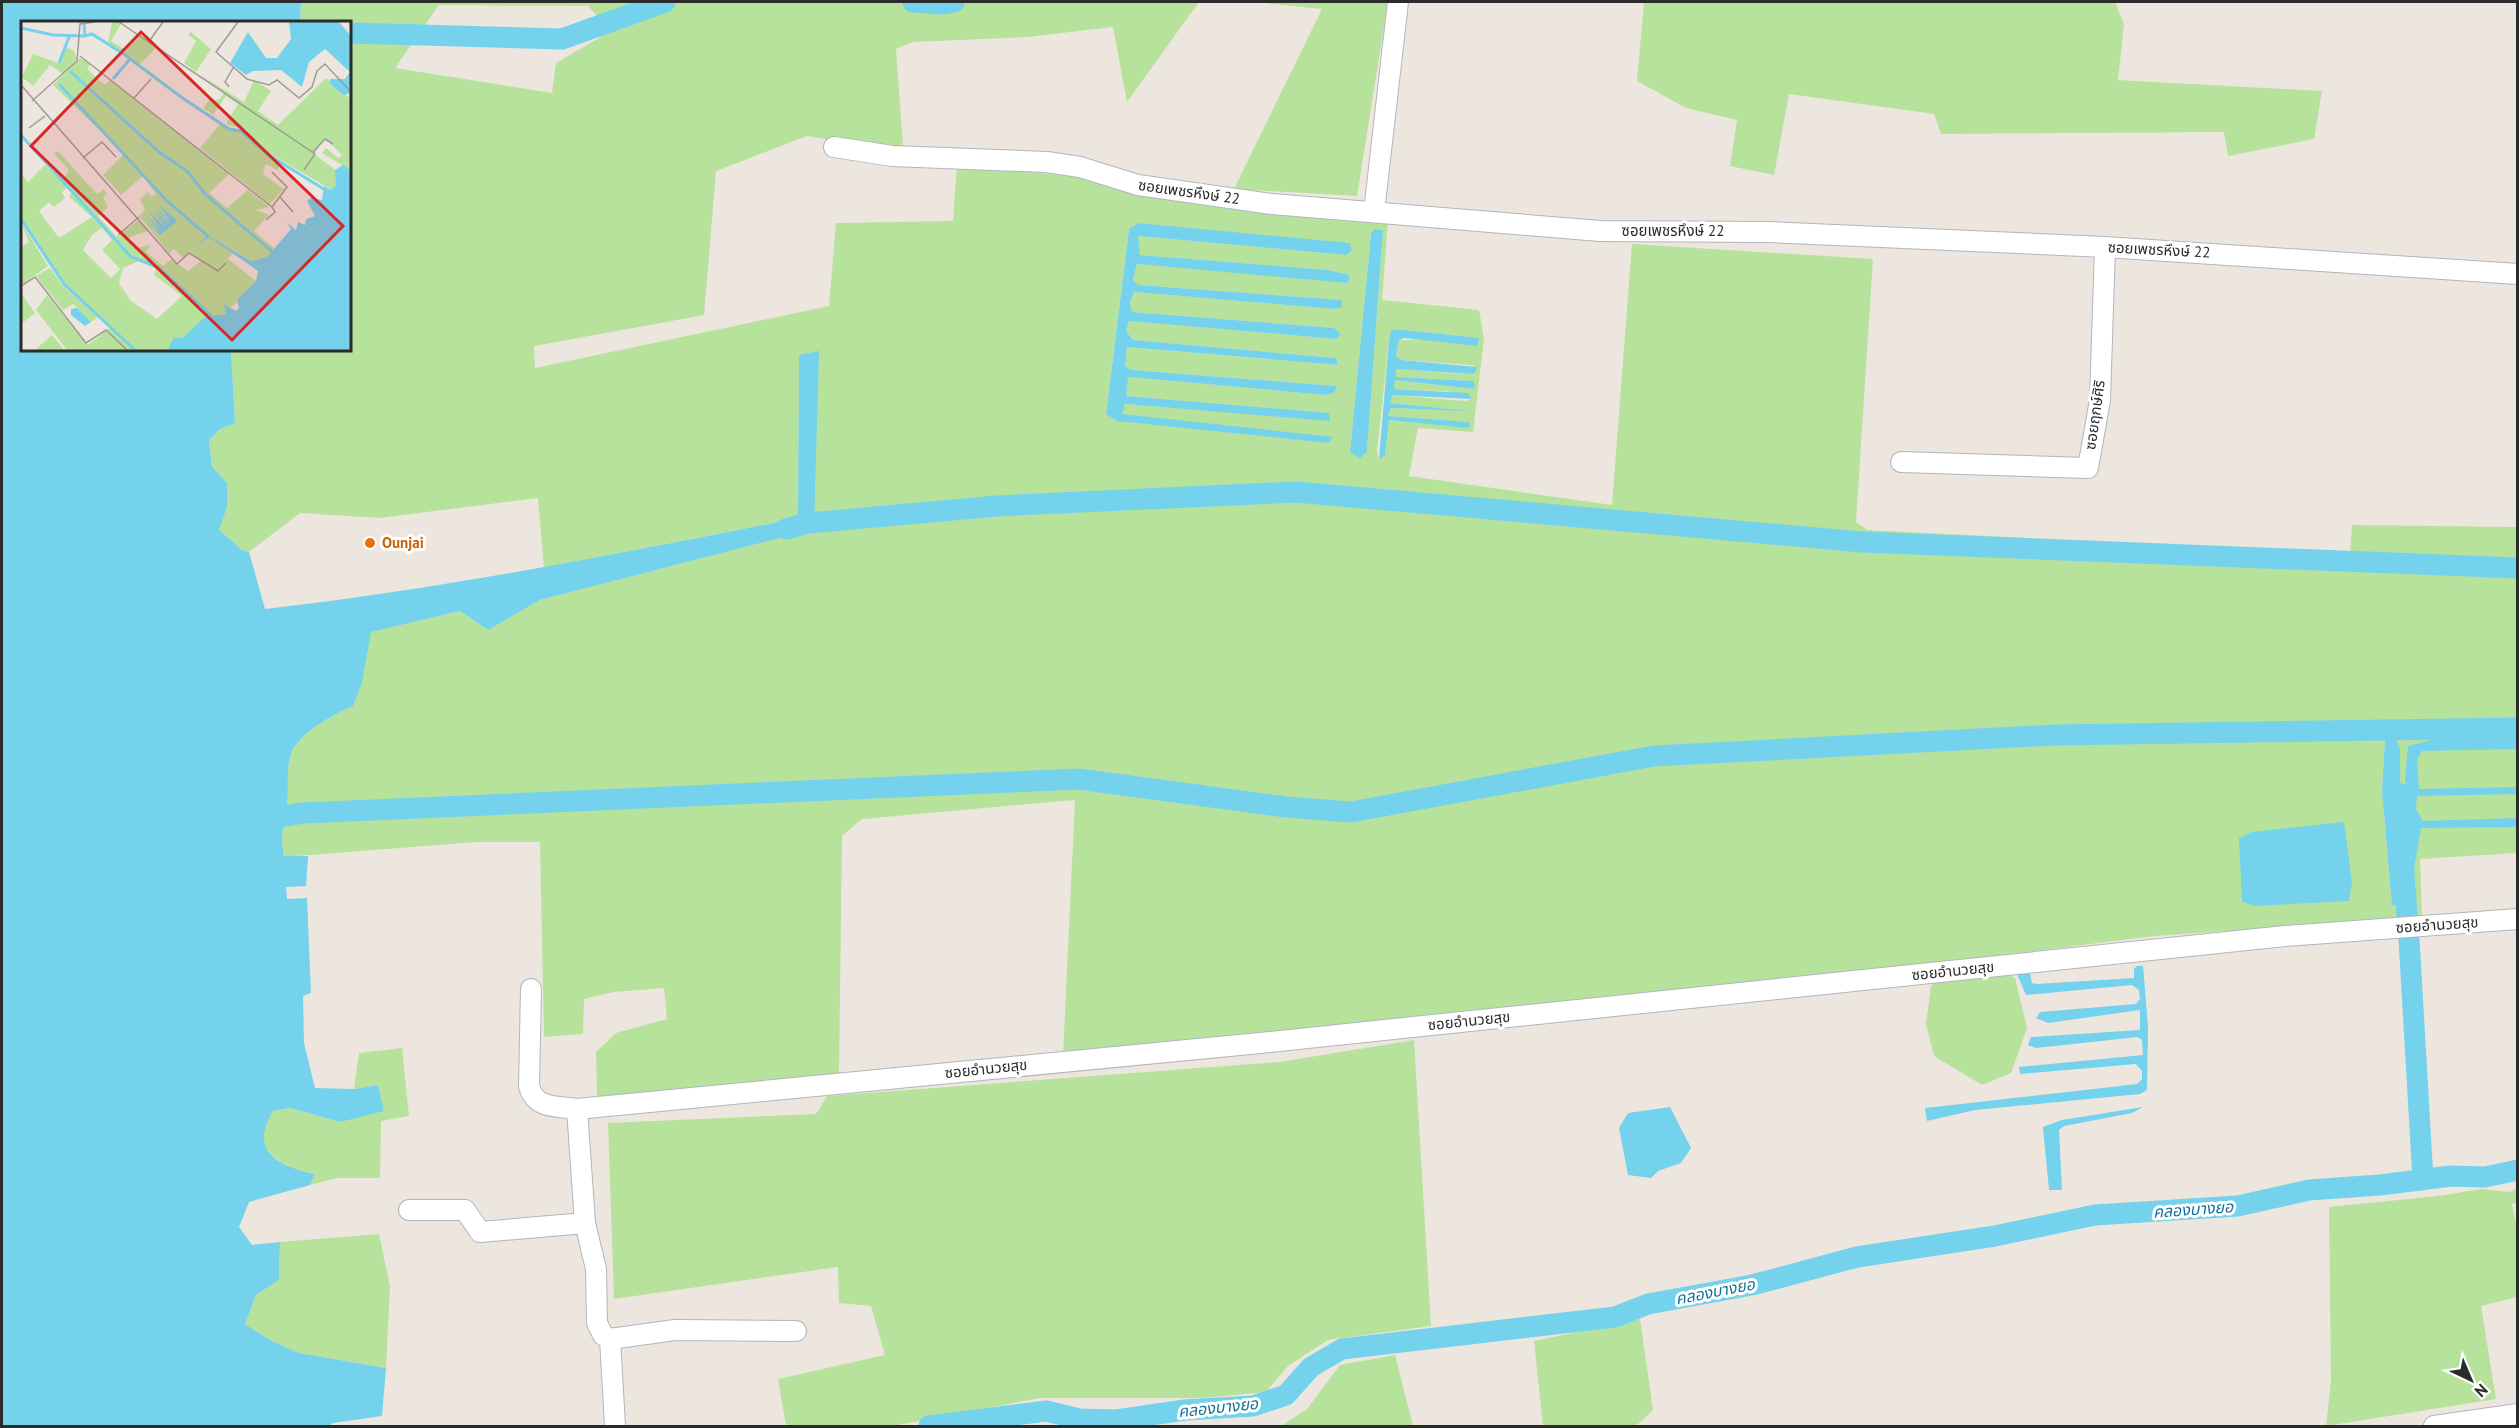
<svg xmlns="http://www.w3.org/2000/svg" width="2519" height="1428" viewBox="0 0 2519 1428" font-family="'PT Sans','Noto Sans Thai',sans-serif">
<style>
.green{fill:#b7e29c;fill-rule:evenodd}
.water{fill:#74d2ec}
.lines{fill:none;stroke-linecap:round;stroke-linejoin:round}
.canal{stroke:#74d2ec;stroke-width:21}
.street-casing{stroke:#b1b5be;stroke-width:22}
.street{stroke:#fff;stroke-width:20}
.food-dot{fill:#e8710a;stroke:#fff;stroke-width:2}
.labels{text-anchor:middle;stroke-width:6;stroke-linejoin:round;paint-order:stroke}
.street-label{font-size:15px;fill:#2b2b2b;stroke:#fff}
.food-label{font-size:15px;font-weight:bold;fill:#c56008;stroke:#fff;text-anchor:start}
.water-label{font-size:16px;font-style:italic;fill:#11719a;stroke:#fff}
.inset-river{fill:none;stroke:#74d2ec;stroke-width:3}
.inset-road{fill:none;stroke:#9f9b96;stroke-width:1.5}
.view{fill:#d62828;fill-opacity:0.15;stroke:#d62828;stroke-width:3}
.inset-edge{fill:none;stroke:#2b2b2b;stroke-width:3}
</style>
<rect width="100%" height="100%" fill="#ede6de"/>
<path class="green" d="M 301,2 L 1199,2 L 1127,102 L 1113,27 L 1027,37 L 913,42 L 896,49 L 903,146 L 858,144 L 807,136 L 716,171 L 704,315 L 534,346 L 535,368 L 829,306 L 836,223 L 953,221 L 957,165 L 1080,177 L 1388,221 L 1382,300 L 1479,310 L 1484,339 L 1473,432 L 1418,428 L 1409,476 L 1612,505 L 1632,244 L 1873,259 L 1856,522 L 1867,530 L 2350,554 L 2352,525 L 2517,527 L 2517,853 L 2420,859 L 2422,917 L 2155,936 L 1994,956 L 1063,1055 L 1075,800 L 862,819 L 842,836 L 839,1074 L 597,1097 L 596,1052 L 616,1033 L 667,1019 L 664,988 L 614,992 L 584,999 L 583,1034 L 544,1037 L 540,842 L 476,842 L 284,857 C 280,832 284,828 287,806 C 289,790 286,769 291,754 C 298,733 334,714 353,706 L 362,683 L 370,632 L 460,611 L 488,630 L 540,600 L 813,529 L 799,356 L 798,518 L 544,568 L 538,498 L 379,518 L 300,513 L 249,552 L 242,550 L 218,530 L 227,507 L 212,467 L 209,440 L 220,429 L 235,423 L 231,350 L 350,350 L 350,22 L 300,22 ZM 439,5 L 588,6 L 611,31 L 556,63 L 552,93 L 395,68 ZM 1138,223 L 1346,255 L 1138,236 L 1139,255 L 1328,270 L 1350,275 L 1348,282 L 1137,264 L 1133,280 L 1138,285 L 1342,300 L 1342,306 L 1335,309 L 1134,292 L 1130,302 L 1132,312 L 1334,328 L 1340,334 L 1336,339 L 1129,321 L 1126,331 L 1133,340 L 1336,358 L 1338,365 L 1126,347 L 1125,366 L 1132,370 L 1336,386 L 1334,393 L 1326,395 L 1127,377 L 1126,396 L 1328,413 L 1330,420 L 1124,404 L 1121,414 L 1128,417 L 1106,413 L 1129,229 ZM 1374,229 L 1383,230 L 1367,452 L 1350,452 L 1371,234 ZM 1395,329 L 1479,338 L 1399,340 L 1396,356 L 1401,360 L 1471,365 L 1476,367 L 1476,372 L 1463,374 L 1396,369 L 1395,377 L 1473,381 L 1473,389 L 1394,380 L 1393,389 L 1446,391 L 1471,399 L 1465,401 L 1393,395 L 1390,403 L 1455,410 L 1391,408 L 1388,416 L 1468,422 L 1470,425 L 1389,420 L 1385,456 L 1379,459 L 1377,451 L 1389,341 L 1391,330 ZM 2394,735 L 2400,748 L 2401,903 L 2392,906 L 2382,791 L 2385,738 Z
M 1254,2 L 1388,2 L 1357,196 L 1234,189 L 1322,9 Z
M 1644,2 L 2115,2 L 2124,24 L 2118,80 L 2322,91 L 2314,139 L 2228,156 L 2224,132 L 1941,134 L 1934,114 L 1789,94 L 1774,175 L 1730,166 L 1737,120 L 1686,108 L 1637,81 Z
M 2004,972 L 2015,978 L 2027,1028 L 2011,1073 L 1982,1085 L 1934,1056 L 1926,1024 L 1931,986 L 1941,977 Z
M 1414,1040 L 1431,1326 L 1328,1340 L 1288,1366 L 1266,1392 L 1204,1398 L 1040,1398 L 892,1426 L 786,1426 L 778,1379 L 885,1355 L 871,1306 L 839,1303 L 838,1267 L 614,1299 L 608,1123 L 816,1114 L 827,1096 L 1280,1062 Z
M 402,1048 L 409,1116 L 381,1121 L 380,1178 L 337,1178 L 310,1185 L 315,1174 C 293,1169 257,1158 263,1128 C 264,1122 271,1116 273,1111 L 290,1108 L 340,1122 L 378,1085 L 354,1089 L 359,1053 Z
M 2517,1188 L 2517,1203 L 2512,1204 L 2517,1229 L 2517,1297 L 2481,1306 L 2496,1399 L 2326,1426 L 2331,1381 L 2329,1207 L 2438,1196 L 2481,1189 L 2510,1192 Z
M 379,1234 L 390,1286 L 386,1368 L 299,1353 L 272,1341 L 245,1324 L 256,1295 L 279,1280 L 280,1242 Z
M 1640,1319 L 1653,1410 L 1636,1426 L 1543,1426 L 1534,1341 Z
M 1395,1355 L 1413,1426 L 1281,1426 L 1307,1409 L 1340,1365 Z"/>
<path class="water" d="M 2,2 L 301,2 L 300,22 L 22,22 L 22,350 L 231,350 L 235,423 L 220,429 L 209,440 L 212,467 L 227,483 L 227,507 L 219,530 L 242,550 L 249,552 L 265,609 C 444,589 621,553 798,518 L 799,355 L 819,351 L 814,529 L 540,600 L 488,630 L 460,611 L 371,632 L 362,683 L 353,706 C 334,714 298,733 291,754 C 286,769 289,790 287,806 C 284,827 280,834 284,856 L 308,856 L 306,886 L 286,887 L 287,899 L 307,898 L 311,993 L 303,996 L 304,1043 L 315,1088 L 354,1089 L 378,1085 L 384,1111 L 340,1122 L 290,1108 L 273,1111 C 248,1152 279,1166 315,1174 L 310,1185 L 249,1202 L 239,1227 L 252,1245 L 280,1242 L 279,1280 L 256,1295 L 245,1324 L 272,1341 L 299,1353 L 386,1368 L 382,1416 L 333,1423 L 329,1426 L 2,1426 Z
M 1138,223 L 1350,243 L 1352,250 L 1346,255 L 1138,236 L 1140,255 L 1328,270 L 1350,275 L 1348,283 L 1137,264 L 1133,280 L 1138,285 L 1342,300 L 1342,307 L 1335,309 L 1134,292 L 1130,302 L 1132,312 L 1334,328 L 1341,334 L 1336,339 L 1129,321 L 1126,331 L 1133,340 L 1336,358 L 1338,365 L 1127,347 L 1125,366 L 1132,370 L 1337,386 L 1334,393 L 1326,395 L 1128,377 L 1126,396 L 1329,413 L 1330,421 L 1125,404 L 1122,414 L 1333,437 L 1329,443 L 1117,421 L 1106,414 L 1129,229 Z
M 1374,229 L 1383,230 L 1367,452 L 1360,458 L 1350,452 L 1371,234 Z
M 1395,329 L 1479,338 L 1477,346 L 1404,338 L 1399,340 L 1396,356 L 1401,360 L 1477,367 L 1476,372 L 1472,374 L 1396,369 L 1396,377 L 1473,381 L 1475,386 L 1473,389 L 1395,380 L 1394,389 L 1468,393 L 1471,399 L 1393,395 L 1390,403 L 1469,411 L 1391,408 L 1388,416 L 1469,422 L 1470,425 L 1468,428 L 1389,420 L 1385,456 L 1379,459 L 1389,341 L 1391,330 Z
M 2394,735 L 2400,748 L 2401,903 L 2392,906 L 2382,791 L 2385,738 Z
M 2517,738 L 2517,749 L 2422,751 L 2417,760 L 2419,789 L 2518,787 L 2517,794 L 2417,796 L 2416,809 L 2423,821 L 2517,818 L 2517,827 L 2421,828 L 2413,875 L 2405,778 L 2408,746 L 2435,739 Z
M 2344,822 L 2352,882 L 2349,901 L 2254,906 L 2242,901 L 2239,838 L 2252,832 Z
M 2137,966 L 2143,966 L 2148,1026 L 2147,1090 L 2140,1094 L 1975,1110 L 1927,1121 L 1925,1108 L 2137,1084 L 2142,1079 L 2142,1071 L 2136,1064 L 2020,1074 L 2019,1067 L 2143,1055 L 2142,1040 L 2138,1037 L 2036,1048 L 2028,1045 L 2031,1037 L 2140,1030 L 2140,1010 L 2048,1023 L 2036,1018 L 2040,1012 L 2136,1004 L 2140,999 L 2139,990 L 2132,985 L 2026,995 L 2017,974 L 2030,974 L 2032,983 L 2037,984 L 2134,978 L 2134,969 Z
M 1670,1107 L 1691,1148 L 1681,1163 L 1658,1171 L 1651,1178 L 1628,1175 L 1619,1128 L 1628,1113 Z
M 2143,1107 L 2132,1113 L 2064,1126 L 2059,1130 L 2062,1190 L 2049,1190 L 2043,1127 L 2062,1120 Z"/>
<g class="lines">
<path class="canal" d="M 913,2 L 941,4 L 954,2
M 350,33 L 562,39 L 665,2
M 786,529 L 808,523 L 997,506 L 1296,492 L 1862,542 L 2518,568
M 2398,793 L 2407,915
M 256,820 L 304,813 L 1078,779 L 1286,807 L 1351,812 L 1654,756 L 2055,735 L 2518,728
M 2409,939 L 2423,1180
M 929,1426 L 1046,1411 L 1080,1419 L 1116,1420 L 1185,1410 L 1253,1406 L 1286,1395 L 1311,1367 L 1342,1349 L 1615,1317 L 1648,1304 L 1752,1285 L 1857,1257 L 1995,1236 L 2095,1215 L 2238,1206 L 2309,1190 L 2380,1185 L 2451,1176 L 2485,1177 L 2518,1170"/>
<defs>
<path id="street" d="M 834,147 L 892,156 L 1047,162 L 1080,167 L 1138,185 L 1272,204 L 1600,231 L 1769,232 L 2105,247 L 2518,274
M 1374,212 L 1398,2
M 1901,462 L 2088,468 L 2100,400 L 2105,247
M 531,989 L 529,1086 C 535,1109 556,1106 577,1109 L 1260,1043 L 2285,936 L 2518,919
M 577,1109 L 585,1223 L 596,1269 L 597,1323 L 603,1335 L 610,1339 L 675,1330 L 796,1331
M 409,1210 L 465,1210 L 480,1232 L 585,1223
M 610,1339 L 615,1426
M 2434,1426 L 2518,1414"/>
</defs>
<use href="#street" class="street-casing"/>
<use href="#street" class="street"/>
</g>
<circle class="food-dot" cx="370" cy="543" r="6"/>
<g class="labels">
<g class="street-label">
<text transform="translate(1189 192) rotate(8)" y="5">ซอยเพชรหึงษ์ 22</text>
<text x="1673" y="236">ซอยเพชรหึงษ์ 22</text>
<text transform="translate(2159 250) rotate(3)" y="5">ซอยเพชรหึงษ์ 22</text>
<text transform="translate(2095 415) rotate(-82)" y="5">ซอยฤกษ์ศิริ</text>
<text transform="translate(2437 925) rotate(-4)" y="5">ซอยอำนวยสุข</text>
<text transform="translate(1953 971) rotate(-6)" y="5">ซอยอำนวยสุข</text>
<text transform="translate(1469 1021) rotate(-6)" y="5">ซอยอำนวยสุข</text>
<text transform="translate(986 1069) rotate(-6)" y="5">ซอยอำนวยสุข</text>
</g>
<g class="food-label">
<text x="382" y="548">Ounjai</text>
</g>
<g class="water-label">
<text transform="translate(2193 1209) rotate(-4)" y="6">คลองบางยอ</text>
<text transform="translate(1715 1291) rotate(-11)" y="6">คลองบางยอ</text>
<text transform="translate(1218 1407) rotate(-6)" y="6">คลองบางยอ</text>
</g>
</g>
<g transform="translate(21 21)">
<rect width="330" height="330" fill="#ede6de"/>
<path d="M 91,1 L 101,1 L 90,20 L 104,29 L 120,15 L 136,26 L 119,43 L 87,24 ZM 170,11 L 190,28 L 175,51 L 163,42 L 175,20 L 167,14 ZM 44,25 L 53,30 L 56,38 L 42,53 L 29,44 L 12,65 L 1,56 L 12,33 L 37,42 ZM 59,37 L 69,43 L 66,48 L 84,64 L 89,59 L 208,153 L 188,172 L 206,187 L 227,169 L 248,186 L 235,189 L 248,194 L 233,210 L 255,229 L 246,237 L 231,240 L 187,214 L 174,228 L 188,216 L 212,232 L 207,238 L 235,260 L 214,283 L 208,287 L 204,284 L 205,293 L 182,299 L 147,329 L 116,329 L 63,282 L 39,257 L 0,196 L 0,152 L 7,161 L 24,144 L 41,161 L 48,149 L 33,133 L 37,130 L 76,173 L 83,168 L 86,173 L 82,176 L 87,186 L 77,195 L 96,216 L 118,199 L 128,209 L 107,217 L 115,227 L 129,224 L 125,231 L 142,245 L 151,238 L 167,250 L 180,240 L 169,231 L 162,237 L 153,228 L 148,232 L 118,195 L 124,189 L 119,178 L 127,171 L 131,176 L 135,173 L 122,155 L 100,174 L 82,154 L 103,133 L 32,64 ZM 46,167 L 50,172 L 48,176 L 71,196 L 38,217 L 18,190 L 28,181 L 33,186 L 44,177 L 41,171 ZM 81,207 L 91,219 L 81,229 L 99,248 L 90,257 L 62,229 L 71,214 ZM 118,240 L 135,248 L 133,254 L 161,275 L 136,298 L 110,280 L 98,262 L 102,247 ZM 181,55 L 223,81 L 233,59 L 250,70 L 237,90 L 257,104 L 305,57 L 330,78 L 329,149 L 301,132 L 305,127 L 317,137 L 321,134 L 304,117 L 293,133 L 317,151 L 316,165 L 311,169 L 246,131 L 220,107 L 205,103 L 217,83 L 205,75 L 192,94 L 182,87 L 188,79 L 197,79 L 203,73 ZM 199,103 L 218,110 L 260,143 L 256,149 L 245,143 L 243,148 L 242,153 L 263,168 L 249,183 L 179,127 ZM 0,201 L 27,245 L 0,264 L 0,226 L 8,221 ZM 29,247 L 41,264 L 77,296 L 70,301 L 52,283 L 42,289 L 15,255 ZM 0,272 L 14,292 L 0,303 ZM 26,274 L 67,324 L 89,307 L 113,329 L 46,329 L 15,289 ZM 31,314 L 43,329 L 14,329 Z" fill="#b7e29c" fill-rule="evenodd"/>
<path d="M 268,1 L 318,1 L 330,15 L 330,72 L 323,74 L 309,63 L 309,58 L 324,58 L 329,51 L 304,28 L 288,41 L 281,66 L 260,49 L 232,50 L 225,54 L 209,42 L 227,11 L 245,37 L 256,37 L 270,18 ZM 322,144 L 329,149 L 330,144 L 330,329 L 147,329 L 153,316 L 161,317 L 184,296 L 205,293 L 203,283 L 215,290 L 218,287 L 216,279 L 235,260 L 237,250 L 188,216 L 173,228 L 187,214 L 230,240 L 246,236 L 270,208 L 266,201 L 275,209 L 277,201 L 284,204 L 285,198 L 294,195 L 286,180 L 290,177 L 301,179 L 303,165 L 310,169 L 315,164 L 314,149 ZM 140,181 L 155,199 L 155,201 L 139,214 L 122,196 L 139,212 L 125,193 L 141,210 L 128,191 L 145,207 L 131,189 L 147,206 L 132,188 L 149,204 L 134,185 L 150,202 L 138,183 L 154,199 ZM 56,287 L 70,301 L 64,305 L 50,294 L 50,288 Z" fill="#74d2ec"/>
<path class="inset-river" d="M 63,3 L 64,15 L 71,13 L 104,34 L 160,76 L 208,108 L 220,110 L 246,133 L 306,170M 0,7 L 32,14 L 64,15M 38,42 L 48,16M 49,50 L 138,131 L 166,150 L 185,174 L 255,234M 92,58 L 109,38M 38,63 L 146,180 L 188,216M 0,114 L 110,236 L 137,246 L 191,295M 0,198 L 43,263 L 114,329"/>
<path class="inset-road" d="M 98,1 L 294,133 L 283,149M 217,1 L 195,31 L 226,58 L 248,64 L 256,59 L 278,77 L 291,66 L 296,50 L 304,43 L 330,71M 129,19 L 142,1M 59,35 L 251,186 L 254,191 L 245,199M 0,64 L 156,243 L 168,232 L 197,250 L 205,242M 208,66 L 204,61 L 212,47M 113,77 L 130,58M 11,80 L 56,40 L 59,3 L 73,1M 8,107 L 24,95M 292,131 L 304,118 L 312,123M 62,137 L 81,121 L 95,136M 251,151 L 266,166 L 251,186M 259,176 L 272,191M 97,214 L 118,196M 0,265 L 14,256 L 65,322 L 85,309 L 106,329"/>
<path class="view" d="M 120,11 L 322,205 L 211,319 L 10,125 Z"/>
<rect width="330" height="330" class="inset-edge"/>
</g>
<rect width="2519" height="1428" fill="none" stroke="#2b2b2b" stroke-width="6"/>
<g transform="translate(2471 1380) rotate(136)" stroke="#ffffff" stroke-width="4.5" paint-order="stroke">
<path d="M0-4.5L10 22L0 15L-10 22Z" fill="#2b2b2b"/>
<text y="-9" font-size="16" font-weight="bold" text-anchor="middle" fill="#2b2b2b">N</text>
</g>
</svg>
